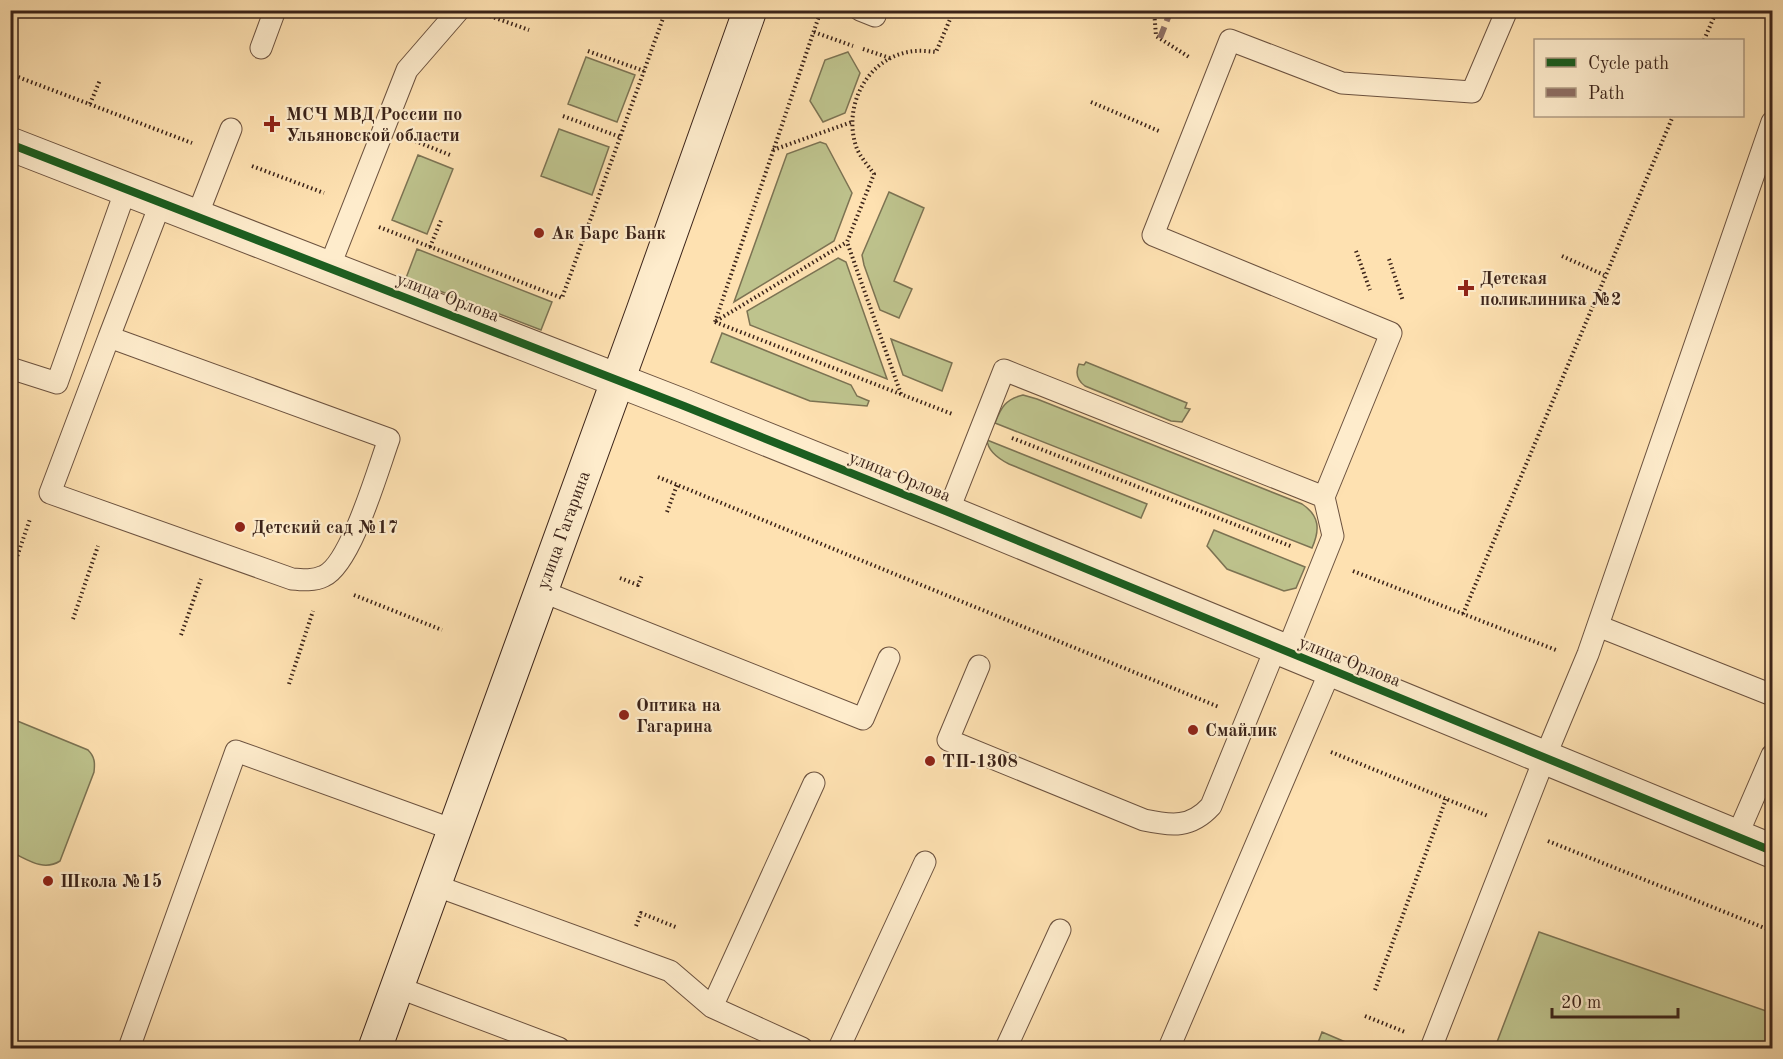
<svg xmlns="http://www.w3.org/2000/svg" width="1783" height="1059" viewBox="0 0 1783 1059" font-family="'Old Standard TT',serif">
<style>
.green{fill:#bec38d;stroke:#7c7353;stroke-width:1.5}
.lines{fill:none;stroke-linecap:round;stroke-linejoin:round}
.service-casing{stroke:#6c523f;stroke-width:23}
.tertiary-casing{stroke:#6c523f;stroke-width:35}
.secondary-casing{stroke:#3b2319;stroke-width:35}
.path{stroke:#3b2319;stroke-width:4;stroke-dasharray:1.5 3;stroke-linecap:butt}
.service{stroke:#feeccc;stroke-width:21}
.tertiary{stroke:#feeccc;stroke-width:33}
.secondary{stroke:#feeccc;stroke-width:33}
.quiet{stroke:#8d6e63;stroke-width:6;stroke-dasharray:12 6;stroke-linecap:butt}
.cycleway-casing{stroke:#feeccc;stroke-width:11}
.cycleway{stroke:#1b5e20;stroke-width:8}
.poi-dot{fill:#8f2418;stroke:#feeccc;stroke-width:2}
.labels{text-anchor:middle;stroke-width:4.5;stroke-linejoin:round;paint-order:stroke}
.poi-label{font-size:18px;font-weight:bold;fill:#3b2319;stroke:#feeccc;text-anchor:start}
.street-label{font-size:18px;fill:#3b2319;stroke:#feeccc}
</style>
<rect width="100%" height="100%" fill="#fee1b1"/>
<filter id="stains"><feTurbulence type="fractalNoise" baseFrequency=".00333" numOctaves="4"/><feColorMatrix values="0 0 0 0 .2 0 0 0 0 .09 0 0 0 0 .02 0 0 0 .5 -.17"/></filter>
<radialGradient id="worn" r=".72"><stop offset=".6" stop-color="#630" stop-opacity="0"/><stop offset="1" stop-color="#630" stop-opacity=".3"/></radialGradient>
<path class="green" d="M 848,52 L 860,73 L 845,113 L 823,122 L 810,101 L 825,60 Z
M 586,57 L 635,75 L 617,122 L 568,104 Z
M 559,129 L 609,147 L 592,195 L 541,176 Z
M 820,142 L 826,144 L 852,193 L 834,241 L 734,302 L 787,154 Z
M 418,155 L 453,169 L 427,234 L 392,220 Z
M 889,192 L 924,208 L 894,281 L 912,289 L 899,318 L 880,310 L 864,265 L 862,255 Z
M 417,249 L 552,302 L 541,330 L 406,278 Z
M 838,258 L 846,262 L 887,379 L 750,325 L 747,311 Z
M 722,333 L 851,385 L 857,396 L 869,401 L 867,406 L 810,401 L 711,362 Z
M 891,339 L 952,363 L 942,391 L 903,375 Z
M 1086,362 L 1187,403 L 1185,408 L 1190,409 L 1182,422 L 1171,421 L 1085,386 C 1077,380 1075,373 1079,364 L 1084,365 Z
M 1023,395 L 1037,399 L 1302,504 C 1320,516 1320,530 1312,548 L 995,423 C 1001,407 1006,399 1023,395 Z
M 987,440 L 1147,504 L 1141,518 L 1009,464 C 999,459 988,452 987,440 Z
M 1214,530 L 1305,567 L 1296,588 L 1284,591 L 1227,569 L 1207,546 Z
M 10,718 L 88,750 C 95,757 95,763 94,772 L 60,861 C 43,872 27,859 11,852 Z
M 1539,932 L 1772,1013 L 1772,1048 L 1516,1048 L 1497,1042 Z
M 1322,1032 L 1350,1044 L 1348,1048 L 1316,1048 Z"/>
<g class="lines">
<defs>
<path id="service" d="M 860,10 L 875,16
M 261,48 L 275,10
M 197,216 L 231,129
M 329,268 L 407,70 L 459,10
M 109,337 L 50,493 L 292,579 C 303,580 314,581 324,576 C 351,564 378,469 389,439 L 109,337 L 161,202
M 10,368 L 57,383 L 126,189
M 948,512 L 1004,370 L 1324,497
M 541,591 L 863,719 L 889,658
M 1598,626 L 1772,695
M 1287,651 L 1333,536 L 1324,497 L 1391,333 L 1153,235 L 1230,40 L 1342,83 L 1472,92 L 1507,10
M 979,666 L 948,740 L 1144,820 C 1172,826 1191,828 1211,806 L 1276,647
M 1737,836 L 1772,755
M 434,885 L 670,971 L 712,1007 L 802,1048
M 397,987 L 559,1048
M 712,1007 L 814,783
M 129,1048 L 236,751 L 454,830
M 839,1048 L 925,862
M 1006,1048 L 1060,930
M 1169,1048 L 1331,669
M 1431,1048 L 1545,757 L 1588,654 L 1772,122"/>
<path id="tertiary" d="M 10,144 L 684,406 L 948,512 L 1772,851"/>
<path id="secondary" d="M 375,1048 L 643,311 L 750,10"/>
</defs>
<use href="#service" class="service-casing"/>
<use href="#tertiary" class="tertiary-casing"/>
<use href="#secondary" class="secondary-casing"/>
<path class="path" d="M 1154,10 L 1156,36 L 1189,57
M 490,16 L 529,30
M 814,32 L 853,46
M 1704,40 L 1717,10
M 863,49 L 890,58
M 588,51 L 644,71
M 10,74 L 192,143
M 1091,102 L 1159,131
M 90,104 L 100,80
M 563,116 L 620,137
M 415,141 L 450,155
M 773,150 L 852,122
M 252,166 L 324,193
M 379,227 L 562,298 L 666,10
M 430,247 L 442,218
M 1356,251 L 1370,290
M 1562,256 L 1604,275
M 1389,259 L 1403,301
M 716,321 L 847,242
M 715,322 L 952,414
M 715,322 L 821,10
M 901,394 L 847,242 L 874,174 C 868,165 859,156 856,146 C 843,107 866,60 908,52 C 917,50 927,51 936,52 L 954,10
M 1012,438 L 1293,547
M 658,477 L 1219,707
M 667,512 L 677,485
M 1353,571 L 1556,650
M 10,577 L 30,519
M 620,578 L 638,585 L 642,575
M 354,595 L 442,630
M 1463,614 L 1673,116
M 73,619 L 98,546
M 181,635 L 201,579
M 289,684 L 313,611
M 1331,752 L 1488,816
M 1548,841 L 1772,931
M 636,926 L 641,913 L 678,928
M 1375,990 L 1446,799
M 1365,1016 L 1405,1032"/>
<use href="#service" class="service"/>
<use href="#tertiary" class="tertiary"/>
<use href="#secondary" class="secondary"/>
<path class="quiet" d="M 1160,38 L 1171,10"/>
<defs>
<path id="cycleway" d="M 10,144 L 684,406 L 948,512 L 1772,851"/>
</defs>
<use href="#cycleway" class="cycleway-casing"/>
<use href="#cycleway" class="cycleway"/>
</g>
<g class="poi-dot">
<path d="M269 115h6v6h6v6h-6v6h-6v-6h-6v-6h6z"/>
<circle cx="539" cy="233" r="6"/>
<path d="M1463 279h6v6h6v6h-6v6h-6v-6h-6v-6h6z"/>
<circle cx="240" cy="527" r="6"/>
<circle cx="624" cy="715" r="6"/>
<circle cx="1193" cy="730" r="6"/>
<circle cx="930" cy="761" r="6"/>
<circle cx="48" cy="881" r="6"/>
</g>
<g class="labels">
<g class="poi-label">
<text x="286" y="120">МСЧ МВД России по<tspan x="286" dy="21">Ульяновской области</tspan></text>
<text x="551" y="239">Ак Барс Банк</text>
<text x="1480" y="284">Детская<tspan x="1480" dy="21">поликлиника №2</tspan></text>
<text x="252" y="533">Детский сад №17</text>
<text x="636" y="711">Оптика на<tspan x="636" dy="21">Гагарина</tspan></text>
<text x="1205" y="736">Смайлик</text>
<text x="942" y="767">ТП-1308</text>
<text x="60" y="887">Школа №15</text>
</g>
<g class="street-label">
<text transform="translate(448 297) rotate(21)" y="6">улица Орлова</text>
<text transform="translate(900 476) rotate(22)" y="6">улица Орлова</text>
<text transform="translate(563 530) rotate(-70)" y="6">улица Гагарина</text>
<text transform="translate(1350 661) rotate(22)" y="6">улица Орлова</text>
</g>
</g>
<rect width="1783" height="1059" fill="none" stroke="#fee1b1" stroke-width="36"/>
<rect x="12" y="12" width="1759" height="1035" fill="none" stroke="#3b2319" stroke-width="3"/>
<rect x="18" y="18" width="1747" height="1023" fill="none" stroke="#3b2319" stroke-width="1.5"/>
<rect x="1534" y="39" width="210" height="78" fill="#feeccc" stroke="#b09c84" stroke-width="1.5"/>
<rect x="1546" y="58" width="30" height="9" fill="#1b5e20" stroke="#b09c84" stroke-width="1.5"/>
<text x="1588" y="69" font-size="18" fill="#3b2319">Cycle path</text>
<rect x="1546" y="88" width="30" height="9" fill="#8d6e63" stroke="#b09c84" stroke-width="1.5"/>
<text x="1588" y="99" font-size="18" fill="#3b2319">Path</text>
<path d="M1552 1008v9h126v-9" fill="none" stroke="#3b2319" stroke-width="3"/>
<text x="1561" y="1008" font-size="18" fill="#3b2319" stroke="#feeccc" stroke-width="4.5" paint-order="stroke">20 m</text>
<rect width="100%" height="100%" filter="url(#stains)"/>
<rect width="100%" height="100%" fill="url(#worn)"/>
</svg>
